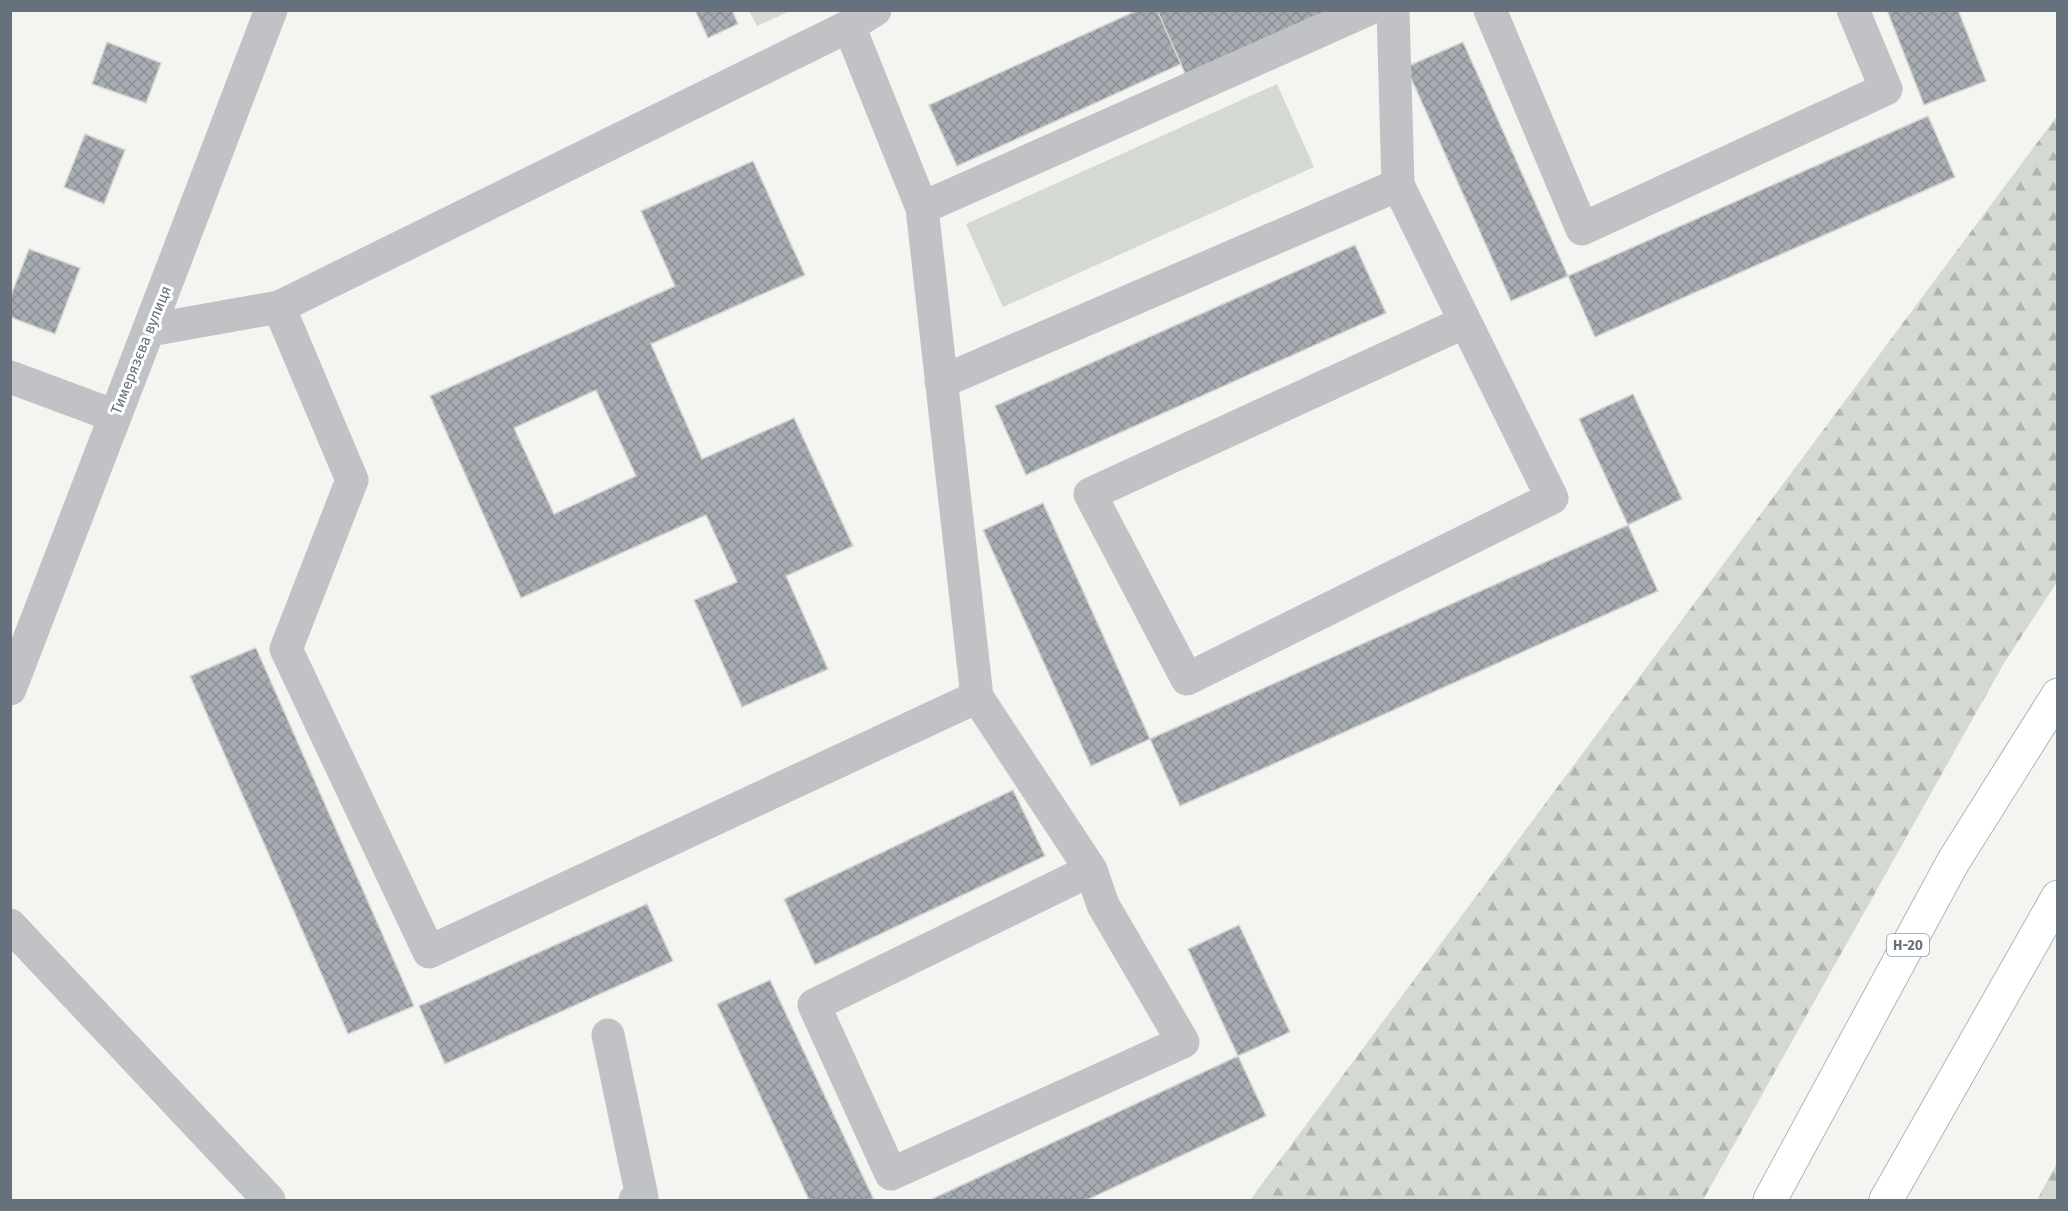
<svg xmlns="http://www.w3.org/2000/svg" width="2068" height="1211" viewBox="0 0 2068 1211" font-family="'Fira Sans',sans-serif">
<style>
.forest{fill:url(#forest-firs)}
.green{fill:#d4dad2}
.building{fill:url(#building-cross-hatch);stroke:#d5d5d3;stroke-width:1.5;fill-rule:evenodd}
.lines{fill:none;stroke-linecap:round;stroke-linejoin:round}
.major-casing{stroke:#b1b4b8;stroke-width:35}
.minor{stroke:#c0c2c5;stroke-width:33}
.major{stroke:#fff;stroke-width:33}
.labels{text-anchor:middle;stroke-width:6;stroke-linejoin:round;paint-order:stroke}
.shield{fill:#fff;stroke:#949ca5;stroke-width:1.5}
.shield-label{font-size:14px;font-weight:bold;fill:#66717e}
.street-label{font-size:15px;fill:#66717e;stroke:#fff}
</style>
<defs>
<pattern id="forest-firs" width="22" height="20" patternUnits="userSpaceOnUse" patternTransform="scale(1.5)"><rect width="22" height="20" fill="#d4dad2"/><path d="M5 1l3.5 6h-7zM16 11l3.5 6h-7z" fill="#b0b5b0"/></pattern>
<pattern id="building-cross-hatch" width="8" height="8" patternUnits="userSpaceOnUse" patternTransform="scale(1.5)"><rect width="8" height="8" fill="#a6acb2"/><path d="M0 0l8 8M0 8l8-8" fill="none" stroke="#8b9096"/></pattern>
</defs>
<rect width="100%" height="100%" fill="#f4f4f1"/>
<path class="forest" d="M 2057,116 L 2057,582 L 2004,663 L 1703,1200 L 1250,1200 Z
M 2057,1163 L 2057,1200 L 2037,1200 Z"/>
<path class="green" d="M 749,11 L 790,11 L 757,26 Z
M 1277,84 L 1314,167 L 1003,307 L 966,224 Z"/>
<path class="building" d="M 695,10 L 732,10 L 738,24 L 708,38 Z
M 1138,10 L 1157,10 L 1181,64 L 957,166 L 929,105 Z
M 1157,10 L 1337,10 L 1187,78 Z
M 1887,10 L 1958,10 L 1986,81 L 1924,105 Z
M 107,42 L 161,63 L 146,103 L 92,84 Z
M 1463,42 L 1568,276 L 1511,301 L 1406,67 Z
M 1928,116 L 1955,177 L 1595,337 L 1568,276 Z
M 85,134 L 125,150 L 104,204 L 64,187 Z
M 753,161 L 805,275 L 651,344 L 702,459 L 794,418 L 853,546 L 786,576 L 828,669 L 742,707 L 694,600 L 737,582 L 706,515 L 521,598 L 430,396 L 675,286 L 641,211 ZM 596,390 L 636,476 L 554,514 L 514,428 Z
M 1355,245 L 1386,313 L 1026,475 L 995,406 Z
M 29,249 L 80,268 L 55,334 L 10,317 L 10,298 Z
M 1633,394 L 1682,499 L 1628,525 L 1579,419 Z
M 1043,503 L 1150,739 L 1091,766 L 983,530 Z
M 1628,525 L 1658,591 L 1180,806 L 1150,739 Z
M 255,648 L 256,648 L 414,1006 L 348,1034 L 190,676 Z
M 1013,790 L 1045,856 L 815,965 L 784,899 Z
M 647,904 L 673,961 L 445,1064 L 419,1006 Z
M 1239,925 L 1290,1032 L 1238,1056 L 1188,949 Z
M 770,980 L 874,1200 L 809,1200 L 717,1004 Z
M 1238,1056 L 1266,1116 L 1087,1200 L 930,1200 Z"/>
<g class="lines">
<defs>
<path id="major" d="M 1770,1200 L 1953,862 L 2058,695
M 1886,1200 L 2058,897"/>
</defs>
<use href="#major" class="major-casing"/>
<path class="minor" d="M 875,10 L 849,26 L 922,208 L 1367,10
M 1490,10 L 1582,229 L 1886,89 L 1853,10
M 1398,185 L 1552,498 L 1187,679 L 1090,494 L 1465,322
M 279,307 L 849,26
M 150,330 L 279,307 L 352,480 L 286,649 L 429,952 L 977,697 L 922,208
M 10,377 L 115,416
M 941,382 L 1398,185 L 1393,10
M 10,689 C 97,462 185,237 271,10
M 977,697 L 1091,870 L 1103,905 L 1183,1042 L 891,1174 L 814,1005 L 1091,870
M 10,925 L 269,1200
M 608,1035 L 642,1197 L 635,1200"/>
<use href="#major" class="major"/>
</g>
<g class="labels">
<rect class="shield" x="1887" y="934" width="42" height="22" rx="4.5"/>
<g class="shield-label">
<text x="1908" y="950">Н-20</text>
</g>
<g class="street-label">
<text transform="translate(141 350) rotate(-68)" y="5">Тимерязєва вулиця</text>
</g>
</g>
<rect width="2068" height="1211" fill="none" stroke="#66717e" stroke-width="24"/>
</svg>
